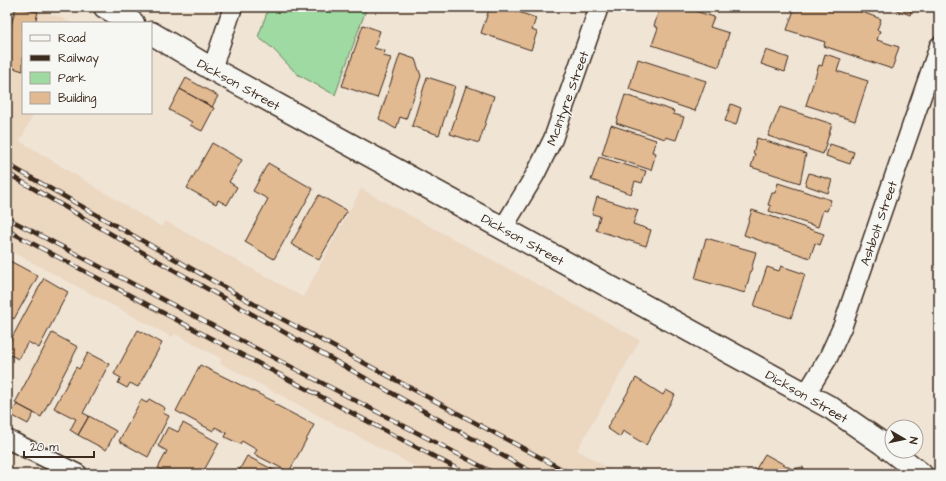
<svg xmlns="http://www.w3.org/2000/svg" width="946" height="481" viewBox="0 0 946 481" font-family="'Architects Daughter',sans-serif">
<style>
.built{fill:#ecd7c1}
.green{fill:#9edaa1;stroke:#6c8260}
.building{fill:#e2ba92;stroke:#3b2a1e}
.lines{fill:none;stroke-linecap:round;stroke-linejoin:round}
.street-casing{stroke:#3b2a1e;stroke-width:21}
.secondary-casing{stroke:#3b2a1e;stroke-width:25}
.street{stroke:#f6f6f2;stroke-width:18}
.secondary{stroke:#f6f6f2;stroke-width:22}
.rail-casing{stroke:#3b2a1e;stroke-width:4.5}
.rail{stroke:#f6f6f2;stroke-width:3;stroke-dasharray:9;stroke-linecap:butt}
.labels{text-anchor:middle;stroke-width:3;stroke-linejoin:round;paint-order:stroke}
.street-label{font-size:13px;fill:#3b2a1e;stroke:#f6f6f2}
</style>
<rect width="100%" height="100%" fill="#f0e4d5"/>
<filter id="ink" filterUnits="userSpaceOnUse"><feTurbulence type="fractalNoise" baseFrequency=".025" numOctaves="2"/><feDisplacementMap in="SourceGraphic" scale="8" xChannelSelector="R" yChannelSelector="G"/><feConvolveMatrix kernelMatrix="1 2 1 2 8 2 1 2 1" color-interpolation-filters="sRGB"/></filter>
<g filter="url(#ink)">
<path class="built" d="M 7,7 L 25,7 L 60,17 L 72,23 L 23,23 L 23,113 L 34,113 L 20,141 L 161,227 L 165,221 L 303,297 L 361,189 L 640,340 L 577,450 L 618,474 L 429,474 L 220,363 L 222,359 L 175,334 L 172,337 L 7,249 Z"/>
<path class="green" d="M 269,7 L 367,7 L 335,95 L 297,74 L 271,47 L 258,37 Z"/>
<path class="building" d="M 16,7 L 38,12 L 35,23 L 23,23 L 23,71 L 7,66 L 7,40 Z
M 490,7 L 504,7 L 536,18 L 532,30 L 537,32 L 531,50 L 481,33 Z
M 660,7 L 683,7 L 714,17 L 710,27 L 729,33 L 719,67 L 652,45 L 658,28 L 654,26 Z
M 795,7 L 860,7 L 864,8 L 862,12 L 881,19 L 877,30 L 880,31 L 877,40 L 899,47 L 892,69 L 824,46 L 825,42 L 787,30 Z
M 889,7 L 913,7 L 910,15 Z
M 363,25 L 380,31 L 374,48 L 385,51 L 383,56 L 391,58 L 377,98 L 342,86 Z
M 766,50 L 789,58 L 785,72 L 761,64 Z
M 400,54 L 415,59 L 421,76 L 406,119 L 400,117 L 396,129 L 379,119 Z
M 825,54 L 841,59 L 837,71 L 868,81 L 855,121 L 806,105 L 819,65 L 822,66 Z
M 638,59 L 706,81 L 695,111 L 629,89 Z
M 427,77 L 455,86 L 439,135 L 412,126 Z
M 186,78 L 218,96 L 212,107 L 180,89 Z
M 466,86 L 494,96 L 479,143 L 450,134 Z
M 180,89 L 214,108 L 202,131 L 190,125 L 192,122 L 169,110 Z
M 625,95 L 674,111 L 673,114 L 684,117 L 676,140 L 666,137 L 665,139 L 616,123 Z
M 731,104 L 741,108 L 736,125 L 725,121 Z
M 780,107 L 832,124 L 823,154 L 768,136 Z
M 611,125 L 656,140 L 652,152 L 656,153 L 651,170 L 602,154 Z
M 757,138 L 806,154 L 800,183 L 751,167 L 755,154 L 753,153 Z
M 212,143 L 242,160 L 229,182 L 237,187 L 227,205 L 218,200 L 216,204 L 187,188 Z
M 830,144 L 854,152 L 850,164 L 826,156 Z
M 599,157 L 646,171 L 642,183 L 635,181 L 631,194 L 591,180 Z
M 268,163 L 313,189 L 274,259 L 245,242 L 268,199 L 253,191 Z
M 809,173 L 832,180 L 828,193 L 805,185 Z
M 778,183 L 831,200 L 827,211 L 823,210 L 818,227 L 769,211 L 771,206 L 768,205 L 772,193 L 775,193 Z
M 319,195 L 347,211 L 319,260 L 291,244 Z
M 597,197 L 638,210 L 633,224 L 651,230 L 646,246 L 596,230 L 600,216 L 592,214 Z
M 752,210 L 824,234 L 820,245 L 815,243 L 810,258 L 744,235 Z
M 706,238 L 756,252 L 745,293 L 695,279 Z
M 10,261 L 38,276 L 14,319 L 7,315 L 7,266 Z
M 781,266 L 805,274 L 791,318 L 754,306 L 767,267 L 779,271 Z
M 44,278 L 68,292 L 39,348 L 28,342 L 18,359 L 7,353 L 7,347 Z
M 138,330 L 162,343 L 138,387 L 130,383 L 127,388 L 118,383 L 121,378 L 114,374 Z
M 52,333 L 78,347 L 41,417 L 15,403 Z
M 88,353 L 109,364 L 83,413 L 89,416 L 78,435 L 70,430 L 76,419 L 54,408 L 76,367 L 79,369 Z
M 200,365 L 275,402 L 274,404 L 314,425 L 289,472 L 254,454 L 257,450 L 242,441 L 240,444 L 225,437 L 227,433 L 215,427 L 213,431 L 176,411 Z
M 636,378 L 663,395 L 666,390 L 675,395 L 646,445 L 623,431 L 620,437 L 607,428 Z
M 149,399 L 165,408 L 163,413 L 169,416 L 148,457 L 119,441 L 141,400 L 147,403 Z
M 17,404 L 34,413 L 28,424 L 11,415 Z
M 89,416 L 116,431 L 106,450 L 78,435 Z
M 183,423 L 219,443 L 202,474 L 181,474 L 173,470 L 170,474 L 158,468 L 167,451 L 158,446 L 168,427 L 178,432 Z
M 765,454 L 792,469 L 803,467 L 804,474 L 753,474 Z
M 247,456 L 281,474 L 237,474 Z"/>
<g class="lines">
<defs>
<path id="street" d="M 212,69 L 233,7
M 503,228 L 535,175 L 553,139 L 599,7
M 806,394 L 828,358 L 843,325 L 939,46
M 7,439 L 78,474"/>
<path id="secondary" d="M 105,7 L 133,23
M 151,33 L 212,69 L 831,408 L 883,444 L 921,474"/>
</defs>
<use href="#street" class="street-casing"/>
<use href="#secondary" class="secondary-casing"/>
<use href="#street" class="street"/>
<use href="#secondary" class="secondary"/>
<defs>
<path id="rail" d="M 7,164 L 254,304 L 571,474
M 7,173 L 135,248 L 535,474
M 7,218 L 496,474
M 7,230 L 467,474"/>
</defs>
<use href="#rail" class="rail-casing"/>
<use href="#rail" class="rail"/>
</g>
</g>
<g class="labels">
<g class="street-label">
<text transform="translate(239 84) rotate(29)" y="5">Dickson Street</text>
<text transform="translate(567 98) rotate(-70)" y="5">McIntyre Street</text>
<text transform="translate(878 223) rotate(-71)" y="5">Ashbolt Street</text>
<text transform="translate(523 239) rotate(29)" y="5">Dickson Street</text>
<text transform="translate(807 396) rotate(30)" y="5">Dickson Street</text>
</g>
</g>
<rect width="946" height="481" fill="none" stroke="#f6f6f2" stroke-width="24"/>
<rect x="12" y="12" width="922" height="457" fill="none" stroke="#3b2a1e" stroke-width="1.5" filter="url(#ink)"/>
<rect x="22" y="22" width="130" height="92" fill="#f6f6f2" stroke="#aba49d"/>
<rect x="30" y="35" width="20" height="6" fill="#f6f6f2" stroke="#aba49d"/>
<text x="58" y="42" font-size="12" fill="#3b2a1e">Road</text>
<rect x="30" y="55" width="20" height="6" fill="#3b2a1e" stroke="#aba49d"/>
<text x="58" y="62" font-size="12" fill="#3b2a1e">Railway</text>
<rect x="30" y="72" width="20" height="12" fill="#9edaa1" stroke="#aba49d"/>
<text x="58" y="82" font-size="12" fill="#3b2a1e">Park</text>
<rect x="30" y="92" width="20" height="12" fill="#e2ba92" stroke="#aba49d"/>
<text x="58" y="102" font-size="12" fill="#3b2a1e">Building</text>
<g transform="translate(904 439) rotate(99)"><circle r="19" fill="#f6f6f2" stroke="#aba49d"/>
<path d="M0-3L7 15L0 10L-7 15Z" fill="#3b2a1e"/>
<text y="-6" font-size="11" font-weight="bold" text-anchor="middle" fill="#3b2a1e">N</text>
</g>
<path d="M24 451v6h70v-6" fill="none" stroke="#3b2a1e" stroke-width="2"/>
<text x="30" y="451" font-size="12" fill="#3b2a1e" stroke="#f6f6f2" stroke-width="3" paint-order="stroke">20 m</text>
</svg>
